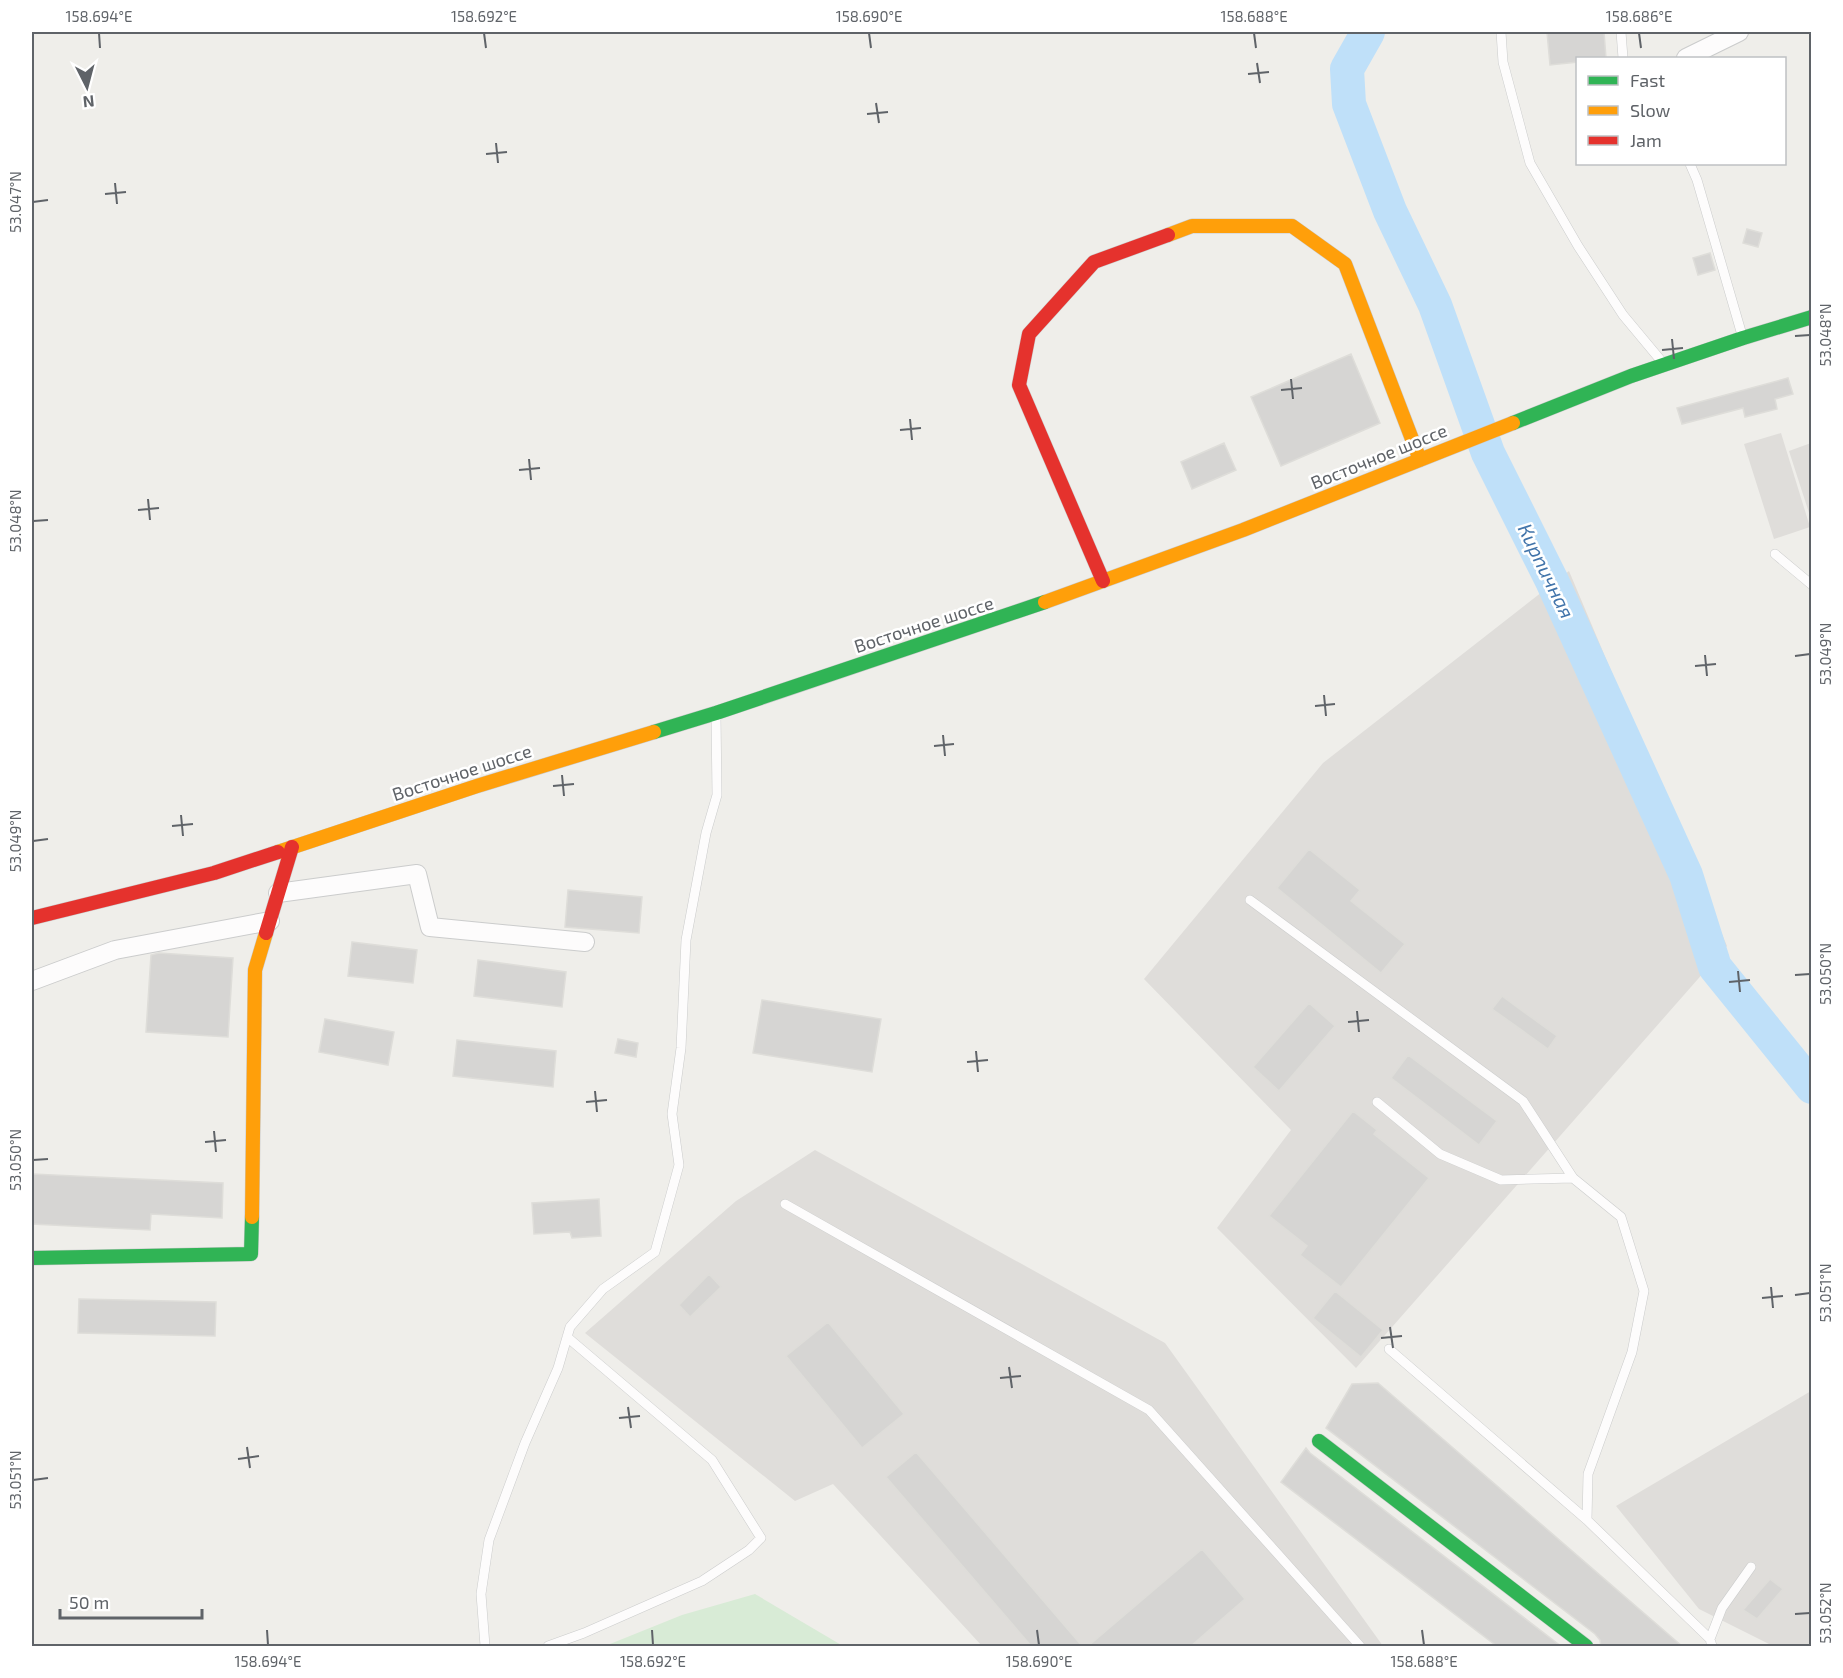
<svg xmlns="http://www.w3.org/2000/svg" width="1843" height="1678" viewBox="0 0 1843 1678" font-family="'Exo 2',sans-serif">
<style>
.industrial{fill:#dfddda}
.green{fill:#d8ebd6}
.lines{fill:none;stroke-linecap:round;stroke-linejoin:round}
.river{stroke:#bfe0f9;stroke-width:34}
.building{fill:#d6d5d3;stroke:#deddd9;stroke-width:1.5}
.lane-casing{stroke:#cbcccc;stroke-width:10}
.street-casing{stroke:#cbcccc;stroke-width:20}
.fast-casing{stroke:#cacacb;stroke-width:15}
.slow-casing{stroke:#cacacb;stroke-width:15}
.jam-casing{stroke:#cacacb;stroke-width:15}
.lane{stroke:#fdfcfc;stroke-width:9}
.street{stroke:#fdfcfc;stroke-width:18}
.fast{stroke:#30b455;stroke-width:14}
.slow{stroke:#ff9f0a;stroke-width:14}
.jam{stroke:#e5322d;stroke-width:14}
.ticks{fill:none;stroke:#5f6368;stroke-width:2}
.labels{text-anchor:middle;stroke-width:5;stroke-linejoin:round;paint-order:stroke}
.street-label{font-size:18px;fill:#5f6368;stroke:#fff}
.water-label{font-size:20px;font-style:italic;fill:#4174aa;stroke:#fff}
.neatline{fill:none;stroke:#5f6368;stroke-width:2}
.ticks-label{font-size:15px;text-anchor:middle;fill:#5f6368}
</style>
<rect width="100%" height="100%" fill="#efeeea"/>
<path class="industrial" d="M 1781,433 L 1810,527 L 1774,539 L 1744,444 Z
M 1811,443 L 1812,443 L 1811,519 L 1789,451 Z
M 1569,571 L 1727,946 L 1356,1368 L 1217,1228 L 1291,1130 L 1144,979 L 1323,763 Z
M 815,1150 L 1165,1343 L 1383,1646 L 982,1646 L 833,1484 L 795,1501 L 585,1333 L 736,1201 Z
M 1811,1391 L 1811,1646 L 1773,1646 L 1699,1609 L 1616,1506 Z"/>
<path class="green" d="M 755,1594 L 843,1646 L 605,1646 L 682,1615 Z"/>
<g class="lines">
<path class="river" d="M 1368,32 L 1347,69 L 1349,104 L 1390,211 L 1435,305 L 1488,453 L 1552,581 L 1686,875 L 1715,967 L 1812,1087"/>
</g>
<path class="building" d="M 1547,32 L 1604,32 L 1606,58 L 1578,58 L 1578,62 L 1550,65 Z
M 1747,229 L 1762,233 L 1758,247 L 1743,243 Z
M 1710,253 L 1715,270 L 1698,275 L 1693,258 Z
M 1351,354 L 1380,423 L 1281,466 L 1251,397 Z
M 1788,378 L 1793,394 L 1775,399 L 1777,409 L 1745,417 L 1743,408 L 1682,424 L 1677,408 Z
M 1224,443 L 1236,470 L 1192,489 L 1181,462 Z
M 1309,849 L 1360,890 L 1351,901 L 1405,944 L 1381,973 L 1277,888 Z
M 568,890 L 642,897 L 639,933 L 565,927 Z
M 352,942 L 417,950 L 413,983 L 348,976 Z
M 159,953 L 233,958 L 228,1037 L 146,1032 L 151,955 Z
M 478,960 L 566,972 L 562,1007 L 474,996 Z
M 1502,996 L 1557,1036 L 1548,1049 L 1492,1009 Z
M 762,1000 L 881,1019 L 872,1072 L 753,1053 Z
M 1309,1003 L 1335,1026 L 1279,1091 L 1253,1067 Z
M 325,1019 L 394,1032 L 388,1065 L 319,1052 Z
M 618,1039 L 638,1043 L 636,1057 L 615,1053 Z
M 457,1040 L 556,1051 L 553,1087 L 453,1076 Z
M 1408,1055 L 1497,1121 L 1479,1145 L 1391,1078 Z
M 1353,1111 L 1377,1130 L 1374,1134 L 1429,1178 L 1341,1287 L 1300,1255 L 1307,1246 L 1269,1216 Z
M 32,1174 L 223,1183 L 222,1218 L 151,1214 L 150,1230 L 32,1224 Z
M 599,1199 L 601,1236 L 572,1238 L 570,1232 L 534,1234 L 532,1203 Z
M 709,1274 L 721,1287 L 690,1317 L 679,1305 Z
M 1335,1291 L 1383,1330 L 1361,1357 L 1313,1318 Z
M 79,1299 L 216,1302 L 215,1336 L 78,1333 Z
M 828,1322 L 904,1414 L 862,1448 L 786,1356 Z
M 1378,1383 L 1683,1647 L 1601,1647 L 1600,1640 L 1595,1634 L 1326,1428 L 1352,1384 Z
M 1306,1448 L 1310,1453 L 1562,1647 L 1498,1647 L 1281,1482 Z
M 916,1452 L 1083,1647 L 1032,1647 L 886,1477 Z
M 1202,1549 L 1245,1599 L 1207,1632 L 1190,1647 L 1087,1647 Z
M 1770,1579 L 1783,1589 L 1757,1619 L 1743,1610 Z"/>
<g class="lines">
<defs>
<path id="lane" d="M 1501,32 L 1503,62 L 1530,163 L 1578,246 L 1623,315 L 1663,363
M 1621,32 L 1623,58
M 1690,164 L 1697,180 L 1742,335
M 1775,554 L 1812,585
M 1250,900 L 1523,1101 L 1573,1178
M 1377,1102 L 1440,1154 L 1501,1180 L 1573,1178 L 1621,1217 L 1644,1291 L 1632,1352 L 1588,1474 L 1587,1520
M 785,1204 L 1149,1410 L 1360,1646
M 1389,1349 L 1587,1520 L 1710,1639 L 1712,1646
M 1710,1639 L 1722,1608 L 1751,1567
M 485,1646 L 481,1594 L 489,1540 L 525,1443 L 558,1368 L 570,1327 L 603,1289 L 655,1252 L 679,1165 L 672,1114 L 681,1048 L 686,940 L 706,833 L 717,795 L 716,716
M 548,1646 L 584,1633 L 702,1581 L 749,1550 L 761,1538 L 712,1460 L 567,1337"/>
<path id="street" d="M 1686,58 L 1739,32
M 278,893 L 417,874 L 430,927 L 585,942
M 32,981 L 115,950 L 270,921"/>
<path id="fast" d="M 1513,423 L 1631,376 L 1743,338 L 1812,317
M 654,732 L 716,713 L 1045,602
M 32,1258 L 251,1254 L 252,1217
M 1319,1441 L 1586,1646"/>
<path id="slow" d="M 1168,235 L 1192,226 L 1292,226 L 1345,264 L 1420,460
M 1045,602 L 1243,530 L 1513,423
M 278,852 L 477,786 L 654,732
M 252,1217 L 255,970 L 266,933"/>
<path id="jam" d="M 1103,581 L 1019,385 L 1029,334 L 1094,262 L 1168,235
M 32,918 L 214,873 L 278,852
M 266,933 L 292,847"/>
</defs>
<use href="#lane" class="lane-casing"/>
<use href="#street" class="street-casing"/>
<use href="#fast" class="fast-casing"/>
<use href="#slow" class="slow-casing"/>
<use href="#jam" class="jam-casing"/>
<use href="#lane" class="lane"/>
<use href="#street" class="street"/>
<use href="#fast" class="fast"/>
<use href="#slow" class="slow"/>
<use href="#jam" class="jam"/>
</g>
<path class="ticks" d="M 99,33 L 100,48M 484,33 L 486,48M 869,33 L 871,48M 1254,33 L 1256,48M 1639,33 L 1641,48M 1257,63 L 1260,83M 1248,74 L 1269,72M 876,103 L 879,123M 867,114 L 888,112M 496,143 L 498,163M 486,154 L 507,152M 115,183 L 117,204M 105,194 L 126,192M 33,202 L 48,200M 1795,336 L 1810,335M 1672,339 L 1674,359M 1662,350 L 1683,348M 1291,379 L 1293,399M 1281,390 L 1302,388M 910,419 L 912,440M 900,430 L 921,428M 529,459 L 531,480M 519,470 L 540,468M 148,499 L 150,520M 138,510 L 159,508M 33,521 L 48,520M 1705,655 L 1707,676M 1795,656 L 1810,654M 1695,666 L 1716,664M 1324,695 L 1326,716M 1315,706 L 1335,704M 943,735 L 945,756M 934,746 L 954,744M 562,775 L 564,796M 553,786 L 574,784M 181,815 L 183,836M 172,826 L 193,824M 33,841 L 48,839M 1738,971 L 1740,992M 1795,975 L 1810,974M 1729,982 L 1750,980M 1357,1011 L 1359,1032M 1348,1022 L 1369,1020M 976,1051 L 978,1072M 967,1062 L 988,1060M 595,1091 L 597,1112M 586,1102 L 607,1100M 214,1131 L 216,1152M 205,1142 L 226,1140M 33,1160 L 48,1159M 1771,1287 L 1773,1308M 1795,1295 L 1810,1293M 1762,1298 L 1783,1296M 1390,1327 L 1393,1348M 1381,1338 L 1402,1336M 1009,1367 L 1012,1388M 1000,1378 L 1021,1376M 628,1407 L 631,1428M 619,1418 L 640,1416M 247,1447 L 250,1468M 238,1459 L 259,1456M 33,1480 L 48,1478M 1795,1614 L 1810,1613M 267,1630 L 268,1645M 652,1630 L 653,1645M 1037,1630 L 1039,1645M 1422,1630 L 1424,1645"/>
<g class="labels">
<g class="street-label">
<text transform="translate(1379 457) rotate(-22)" y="6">Восточное шоссе</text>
<text transform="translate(924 625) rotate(-18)" y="6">Восточное шоссе</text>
<text transform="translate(462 773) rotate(-18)" y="6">Восточное шоссе</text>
</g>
<g class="water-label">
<text transform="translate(1546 571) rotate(64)" y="7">Кирпичная</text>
</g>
</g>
<rect width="1843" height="1678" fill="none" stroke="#ffffff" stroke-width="66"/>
<rect x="1576" y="57" width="210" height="108" fill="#ffffff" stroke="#bfc1c3" stroke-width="1.5"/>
<rect x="1588" y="76" width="30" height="9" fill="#30b455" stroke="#bfc1c3" stroke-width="1.5"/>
<text x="1630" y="87" font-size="18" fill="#5f6368">Fast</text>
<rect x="1588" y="106" width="30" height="9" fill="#ff9f0a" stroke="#bfc1c3" stroke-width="1.5"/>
<text x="1630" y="117" font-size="18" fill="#5f6368">Slow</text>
<rect x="1588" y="136" width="30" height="9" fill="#e5322d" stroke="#bfc1c3" stroke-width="1.5"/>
<text x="1630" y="147" font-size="18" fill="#5f6368">Jam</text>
<g transform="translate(87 87) rotate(174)" stroke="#ffffff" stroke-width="4.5" paint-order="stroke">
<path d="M0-4.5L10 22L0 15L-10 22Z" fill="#5f6368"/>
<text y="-9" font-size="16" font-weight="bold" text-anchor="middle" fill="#5f6368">N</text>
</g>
<path d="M60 1609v9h142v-9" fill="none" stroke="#5f6368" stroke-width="3"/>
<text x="69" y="1609" font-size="18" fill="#5f6368" stroke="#ffffff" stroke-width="4.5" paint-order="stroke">50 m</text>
<rect x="33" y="33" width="1777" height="1612" class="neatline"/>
<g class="ticks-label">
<text x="99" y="22">158.694°E</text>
<text x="484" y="22">158.692°E</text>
<text x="869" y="22">158.690°E</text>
<text x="1254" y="22">158.688°E</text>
<text x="1639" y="22">158.686°E</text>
<text transform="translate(16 202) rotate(-90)" y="5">53.047°N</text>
<text transform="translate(1826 335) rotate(-90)" y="5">53.048°N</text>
<text transform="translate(16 521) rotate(-90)" y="5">53.048°N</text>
<text transform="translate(1826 654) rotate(-90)" y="5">53.049°N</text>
<text transform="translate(16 841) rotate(-90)" y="5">53.049°N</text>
<text transform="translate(1826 974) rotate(-90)" y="5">53.050°N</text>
<text transform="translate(16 1160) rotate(-90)" y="5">53.050°N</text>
<text transform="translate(1826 1293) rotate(-90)" y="5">53.051°N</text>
<text transform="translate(16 1480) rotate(-90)" y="5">53.051°N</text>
<text transform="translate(1826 1613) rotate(-90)" y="5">53.052°N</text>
<text x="268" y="1667">158.694°E</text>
<text x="653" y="1667">158.692°E</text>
<text x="1039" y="1667">158.690°E</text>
<text x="1424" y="1667">158.688°E</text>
</g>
</svg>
